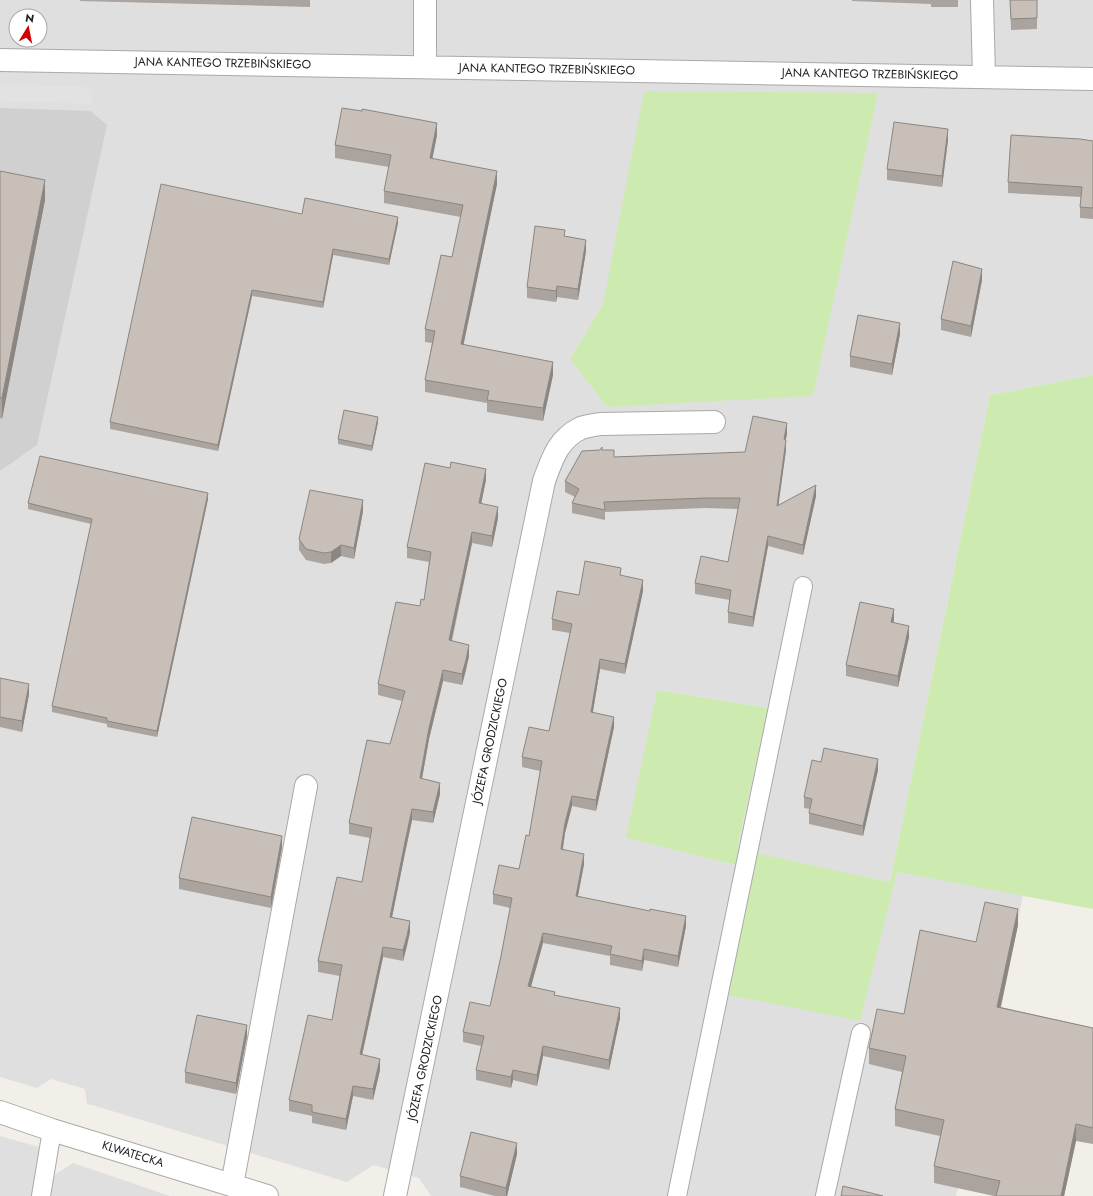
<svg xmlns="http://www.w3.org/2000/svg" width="1093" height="1196" viewBox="0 0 1093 1196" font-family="Jost,sans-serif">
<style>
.residential{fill:#e0dfdf;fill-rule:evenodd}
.religious{fill:#d0d0d0}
.grass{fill:#cdebb0}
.parking{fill:#e2e2e2}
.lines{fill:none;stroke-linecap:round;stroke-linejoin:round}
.lane-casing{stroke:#a9a9a9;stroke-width:20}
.street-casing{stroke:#a9a9a9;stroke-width:24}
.lane{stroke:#fff;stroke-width:18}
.street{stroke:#fff;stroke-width:22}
.wall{fill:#aba49e}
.shaded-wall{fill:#8b8681}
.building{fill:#c7bfb8;stroke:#8b8681}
.labels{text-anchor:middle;stroke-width:4;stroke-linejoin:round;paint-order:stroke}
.street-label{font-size:12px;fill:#222;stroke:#fff}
</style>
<rect width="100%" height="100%" fill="#f2efe9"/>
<path class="residential" d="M 0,0 L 1093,0 L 1093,375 L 990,395 L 890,882 L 737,850 L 768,708 L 657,690 L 627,838 L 736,865 L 859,1021 L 897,872 L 1023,895 L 1002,1002 L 989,1048 L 956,1196 L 431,1196 L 419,1178 L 374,1165 L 347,1182 L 102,1108 L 87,1104 L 85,1089 L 51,1079 L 37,1088 L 0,1077 ZM 16,16 L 40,16 L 40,40 L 16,40 ZM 603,304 L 607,407 L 570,359 Z
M 0,1136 L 39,1147 L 35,1173 L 53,1176 L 73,1163 L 170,1196 L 0,1196 Z"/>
<path class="religious" d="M 0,108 L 90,111 L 107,125 L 37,445 L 0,471 Z"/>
<path class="grass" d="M 644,91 L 878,93 L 813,396 L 607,407 L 570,359 L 603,304 Z
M 1093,375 L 1093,909 L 897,872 L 860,1021 L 709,991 L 736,865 L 626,838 L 657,690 L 768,708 L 737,849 L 890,882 L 990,395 Z"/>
<path class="parking" d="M 0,84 L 93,87 L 92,104 L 0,101 Z"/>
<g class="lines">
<defs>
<path id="lane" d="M 41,1196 L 52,1130
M 677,1196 L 803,586
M 825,1196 L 861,1033"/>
<path id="street" d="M 982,0 L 984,76
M 0,60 L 1093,79
M 425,67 L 425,0
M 0,1112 L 52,1130 L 267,1196
M 232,1185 L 306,786
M 395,1196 L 544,481 C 552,459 558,439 581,428 C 587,426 594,425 600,424 L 714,422"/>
</defs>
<use href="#lane" class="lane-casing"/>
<use href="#street" class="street-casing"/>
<use href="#lane" class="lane"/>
<use href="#street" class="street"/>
</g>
<path class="wall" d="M 80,0 L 310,0 L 310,7 L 80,1 Z
M 852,0 L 958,0 L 958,7 L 931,7 L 931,4 L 852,1 Z
M 1010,0 L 1037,0 L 1037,29 L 1011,30 Z
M 437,135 L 432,159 L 497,184 L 463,344 L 553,375 L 543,421 L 487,412 L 487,403 L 425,392 L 425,380 L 432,343 L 425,342 L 425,329 L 452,257 L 461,217 L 384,203 L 384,191 L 389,167 L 335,158 L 335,145 Z
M 948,140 L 942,187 L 887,180 L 887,169 Z
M 1093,141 L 1093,219 L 1080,218 L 1080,207 L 1081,197 L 1008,193 L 1008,182 Z
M 0,171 L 45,200 L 2,419 L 0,418 Z
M 302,214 L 398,223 L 389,265 L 333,255 L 323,308 L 252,296 L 218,451 L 110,429 L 110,422 Z
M 565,236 L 586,251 L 578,300 L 557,297 L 556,302 L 527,298 L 527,287 Z
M 982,280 L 971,337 L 941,330 L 941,319 Z
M 900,334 L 892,375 L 850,367 L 850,356 Z
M 378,422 L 372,451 L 338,444 L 338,439 Z
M 787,434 L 785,439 L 786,450 L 778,505 L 816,496 L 803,555 L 768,546 L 753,627 L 728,623 L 728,612 L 730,600 L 695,594 L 695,583 L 728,562 L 739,509 L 705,508 L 605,512 L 605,520 L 572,513 L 572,503 L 575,497 L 565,492 L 565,481 L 602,450 L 614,457 L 745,452 Z
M 486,480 L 481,504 L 498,518 L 492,547 L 472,543 L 452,641 L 469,656 L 466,671 L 462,685 L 443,681 L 429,739 L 422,779 L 440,794 L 433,823 L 412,820 L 405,853 L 392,917 L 410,932 L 407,947 L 403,961 L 383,957 L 362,1055 L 380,1070 L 373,1100 L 353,1096 L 346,1130 L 312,1123 L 312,1116 L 289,1111 L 289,1100 L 332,1020 L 340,976 L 318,972 L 318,961 L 362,882 L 370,838 L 349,834 L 349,823 L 390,744 L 402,701 L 378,695 L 378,684 L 420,606 L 424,600 L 429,562 L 407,558 L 407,547 Z
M 208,499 L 157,737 L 107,727 L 107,724 L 52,712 L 52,706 L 91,524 L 28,509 L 28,503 Z
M 363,511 L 354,559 L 341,556 L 331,563 L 324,564 L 306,560 L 299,550 L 299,539 Z
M 621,575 L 643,591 L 625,674 L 600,669 L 593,712 L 614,727 L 596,811 L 572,806 L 565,833 L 563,849 L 584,864 L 578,896 L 686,926 L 678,967 L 644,960 L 642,971 L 610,965 L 610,956 L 543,943 L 531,987 L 620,1018 L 609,1070 L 543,1056 L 537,1086 L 513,1080 L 511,1088 L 476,1080 L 476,1070 L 481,1046 L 463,1042 L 463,1032 L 490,1006 L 501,956 L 510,908 L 493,904 L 493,894 L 519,869 L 529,836 L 540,771 L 522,767 L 522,757 L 549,731 L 570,633 L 552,630 L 552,619 L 579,595 Z
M 894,620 L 893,623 L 909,637 L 898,687 L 846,676 L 846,665 Z
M 0,678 L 29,694 L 22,732 L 0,727 Z
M 821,762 L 878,770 L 863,836 L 809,824 L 809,813 L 810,809 L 804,808 L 804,797 Z
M 282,847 L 271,908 L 179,889 L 179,878 Z
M 1018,925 L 1001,1007 L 1093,1028 L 1093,1144 L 1076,1141 L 1064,1196 L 994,1196 L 934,1183 L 934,1166 L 940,1136 L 895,1126 L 895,1109 L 902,1072 L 869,1064 L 869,1048 L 904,1014 L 976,942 Z
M 247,1036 L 236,1094 L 185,1083 L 185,1072 Z
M 517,1154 L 507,1196 L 495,1196 L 460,1187 L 460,1176 Z"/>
<path class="shaded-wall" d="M 437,123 L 437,135 L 430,171 L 430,158 Z
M 948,129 L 948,140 L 942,187 L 942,176 Z
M 497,171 L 497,184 L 461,357 L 461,344 Z
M 45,180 L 45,200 L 2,419 L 2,398 Z
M 398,217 L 398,223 L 389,265 L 389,259 Z
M 586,240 L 586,251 L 578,300 L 578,289 Z
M 333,249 L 333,255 L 323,308 L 323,302 Z
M 982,269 L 982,280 L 971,337 L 971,326 Z
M 557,286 L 557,297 L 556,302 L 556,291 Z
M 252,290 L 252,296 L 218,451 L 218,445 Z
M 900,323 L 900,334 L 892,375 L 892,364 Z
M 553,362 L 553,375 L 543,421 L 543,408 Z
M 378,417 L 378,422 L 372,451 L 372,446 Z
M 787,423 L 787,434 L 784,449 L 784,439 Z
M 786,440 L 786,450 L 777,516 L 777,506 Z
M 486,469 L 486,480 L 479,514 L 479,503 Z
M 816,485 L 816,496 L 803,555 L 803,545 Z
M 208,493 L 208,499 L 157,737 L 157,731 Z
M 363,500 L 363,511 L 354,559 L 354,548 Z
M 498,507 L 498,518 L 492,547 L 492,536 Z
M 472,532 L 472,543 L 449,651 L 449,640 Z
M 768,536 L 768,546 L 753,627 L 753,617 Z
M 341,545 L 341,556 L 331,563 L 331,552 Z
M 643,580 L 643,591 L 625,674 L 625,664 Z
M 894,609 L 894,620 L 891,633 L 891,622 Z
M 909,626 L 909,637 L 898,687 L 898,676 Z
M 469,645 L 469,656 L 462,685 L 462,674 Z
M 600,659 L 600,669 L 591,722 L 591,712 Z
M 443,670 L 443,681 L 429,739 L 420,789 L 420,778 L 429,728 Z
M 29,684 L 29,694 L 22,732 L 22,721 Z
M 614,717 L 614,727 L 596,811 L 596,800 Z
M 878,759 L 878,770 L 863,836 L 863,826 Z
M 440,783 L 440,794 L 433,823 L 433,812 Z
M 572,796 L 572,806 L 565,833 L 561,859 L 561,849 L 565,823 Z
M 412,809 L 412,820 L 405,853 L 390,927 L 390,917 L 405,842 Z
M 282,836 L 282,847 L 271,908 L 271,897 Z
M 584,854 L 584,864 L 576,906 L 576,896 Z
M 1018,909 L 1018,925 L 997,1023 L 997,1007 Z
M 686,916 L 686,926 L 678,967 L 678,956 Z
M 410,921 L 410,932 L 403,961 L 403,950 Z
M 543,933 L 543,943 L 528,997 L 528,986 Z
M 383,947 L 383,957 L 360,1065 L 360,1054 Z
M 644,949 L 644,960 L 642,971 L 642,961 Z
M 620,1008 L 620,1018 L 609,1070 L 609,1060 Z
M 247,1025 L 247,1036 L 236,1094 L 236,1083 Z
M 543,1046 L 543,1056 L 537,1086 L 537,1075 Z
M 380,1059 L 380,1070 L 373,1100 L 373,1089 Z
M 513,1070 L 513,1080 L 511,1088 L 511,1077 Z
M 353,1086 L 353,1096 L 346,1130 L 346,1119 Z
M 1076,1124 L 1076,1141 L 1064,1196 L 1061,1196 Z
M 517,1143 L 517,1154 L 507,1196 L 506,1196 L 506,1188 Z"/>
<path class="building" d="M 1010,0 L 1037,0 L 1037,18 L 1011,19 Z
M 342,108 L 362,111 L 362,109 L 437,123 L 430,158 L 497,171 L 461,344 L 553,362 L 543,408 L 487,400 L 489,391 L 425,380 L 435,331 L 425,329 L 441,255 L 452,257 L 463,205 L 384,191 L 391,155 L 335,145 Z
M 894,122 L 948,129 L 942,176 L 887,169 Z
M 1011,135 L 1080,139 L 1093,141 L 1093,208 L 1080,207 L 1082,187 L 1008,182 Z
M 0,171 L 45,180 L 2,398 L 0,398 Z
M 161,184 L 302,214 L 305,198 L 398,217 L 389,259 L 333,249 L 323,302 L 252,290 L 218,445 L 110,422 Z
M 535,226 L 565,230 L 564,236 L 586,240 L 578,289 L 557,286 L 556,291 L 527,287 Z
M 953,261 L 982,269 L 971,326 L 941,319 Z
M 858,315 L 900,323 L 892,364 L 850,356 Z
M 344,410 L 378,417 L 372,446 L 338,439 Z
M 753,416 L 787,423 L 784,439 L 786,440 L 777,506 L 816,485 L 803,545 L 768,536 L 753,617 L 728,612 L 731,590 L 695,583 L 701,556 L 728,562 L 740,498 L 705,498 L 604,502 L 605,510 L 572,503 L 579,489 L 565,481 L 582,451 L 600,450 L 602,447 L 602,450 L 614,450 L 614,457 L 745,452 Z
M 40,456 L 208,493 L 157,731 L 107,721 L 107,718 L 52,706 L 92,519 L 28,503 Z
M 451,462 L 486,469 L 479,503 L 498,507 L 492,536 L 472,532 L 449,640 L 469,645 L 466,660 L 462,674 L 443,670 L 429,728 L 420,778 L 440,783 L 433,812 L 412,809 L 405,842 L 390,917 L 410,921 L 407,936 L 403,950 L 383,947 L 360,1054 L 380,1059 L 373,1089 L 353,1086 L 346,1119 L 312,1112 L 312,1105 L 289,1100 L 308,1015 L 332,1020 L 342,965 L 318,961 L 337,877 L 362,882 L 372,828 L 349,823 L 367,740 L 390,744 L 405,691 L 378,684 L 396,602 L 420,606 L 421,599 L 424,600 L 431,552 L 407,547 L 425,463 L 450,468 Z
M 310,490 L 363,500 L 354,548 L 341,545 L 331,552 L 324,553 L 306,549 L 299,539 Z
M 585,561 L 621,568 L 620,575 L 643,580 L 625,664 L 600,659 L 591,712 L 614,717 L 596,800 L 572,796 L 565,823 L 561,849 L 584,854 L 576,896 L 650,911 L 650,909 L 686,916 L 678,956 L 644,949 L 642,961 L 610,954 L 612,946 L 543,933 L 528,986 L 555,992 L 554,995 L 620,1008 L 609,1060 L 543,1046 L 537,1075 L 513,1070 L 511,1077 L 476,1070 L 484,1036 L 463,1032 L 470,1002 L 490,1006 L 501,956 L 512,898 L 493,894 L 499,865 L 519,869 L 526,835 L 529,836 L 542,761 L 522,757 L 529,727 L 549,731 L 572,624 L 552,619 L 557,591 L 579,595 Z
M 860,602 L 894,609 L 891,622 L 909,626 L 898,676 L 846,665 Z
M 0,678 L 29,684 L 22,721 L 0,717 Z
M 824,748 L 878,759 L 863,826 L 809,813 L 812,799 L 804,797 L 812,760 L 821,762 Z
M 192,817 L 282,836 L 271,897 L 179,878 Z
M 985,902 L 1018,909 L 997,1007 L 1093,1028 L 1093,1128 L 1076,1124 L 1061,1196 L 996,1196 L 1000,1181 L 934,1166 L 944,1120 L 895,1109 L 906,1056 L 869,1048 L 877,1009 L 904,1014 L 920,930 L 976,942 Z
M 197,1015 L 247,1025 L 236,1083 L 185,1072 Z
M 471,1132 L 517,1143 L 506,1188 L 460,1176 Z
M 843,1186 L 883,1196 L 841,1196 Z"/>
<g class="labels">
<g class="street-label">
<text transform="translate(223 63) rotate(1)" y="4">JANA KANTEGO TRZEBIŃSKIEGO</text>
<text transform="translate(547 69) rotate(1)" y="4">JANA KANTEGO TRZEBIŃSKIEGO</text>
<text transform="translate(870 74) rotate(1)" y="4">JANA KANTEGO TRZEBIŃSKIEGO</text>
<text transform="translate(490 741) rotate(-78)" y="4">JÓZEFA GRODZICKIEGO</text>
<text transform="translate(425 1058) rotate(-78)" y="4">JÓZEFA GRODZICKIEGO</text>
<text transform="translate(133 1154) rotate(17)" y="4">KLWATECKA</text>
</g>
</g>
<g transform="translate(28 28) rotate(10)"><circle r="19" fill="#ffffff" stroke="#a7a7a7"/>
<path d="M0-3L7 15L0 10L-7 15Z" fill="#d40000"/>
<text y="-6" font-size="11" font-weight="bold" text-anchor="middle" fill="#222222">N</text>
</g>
</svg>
